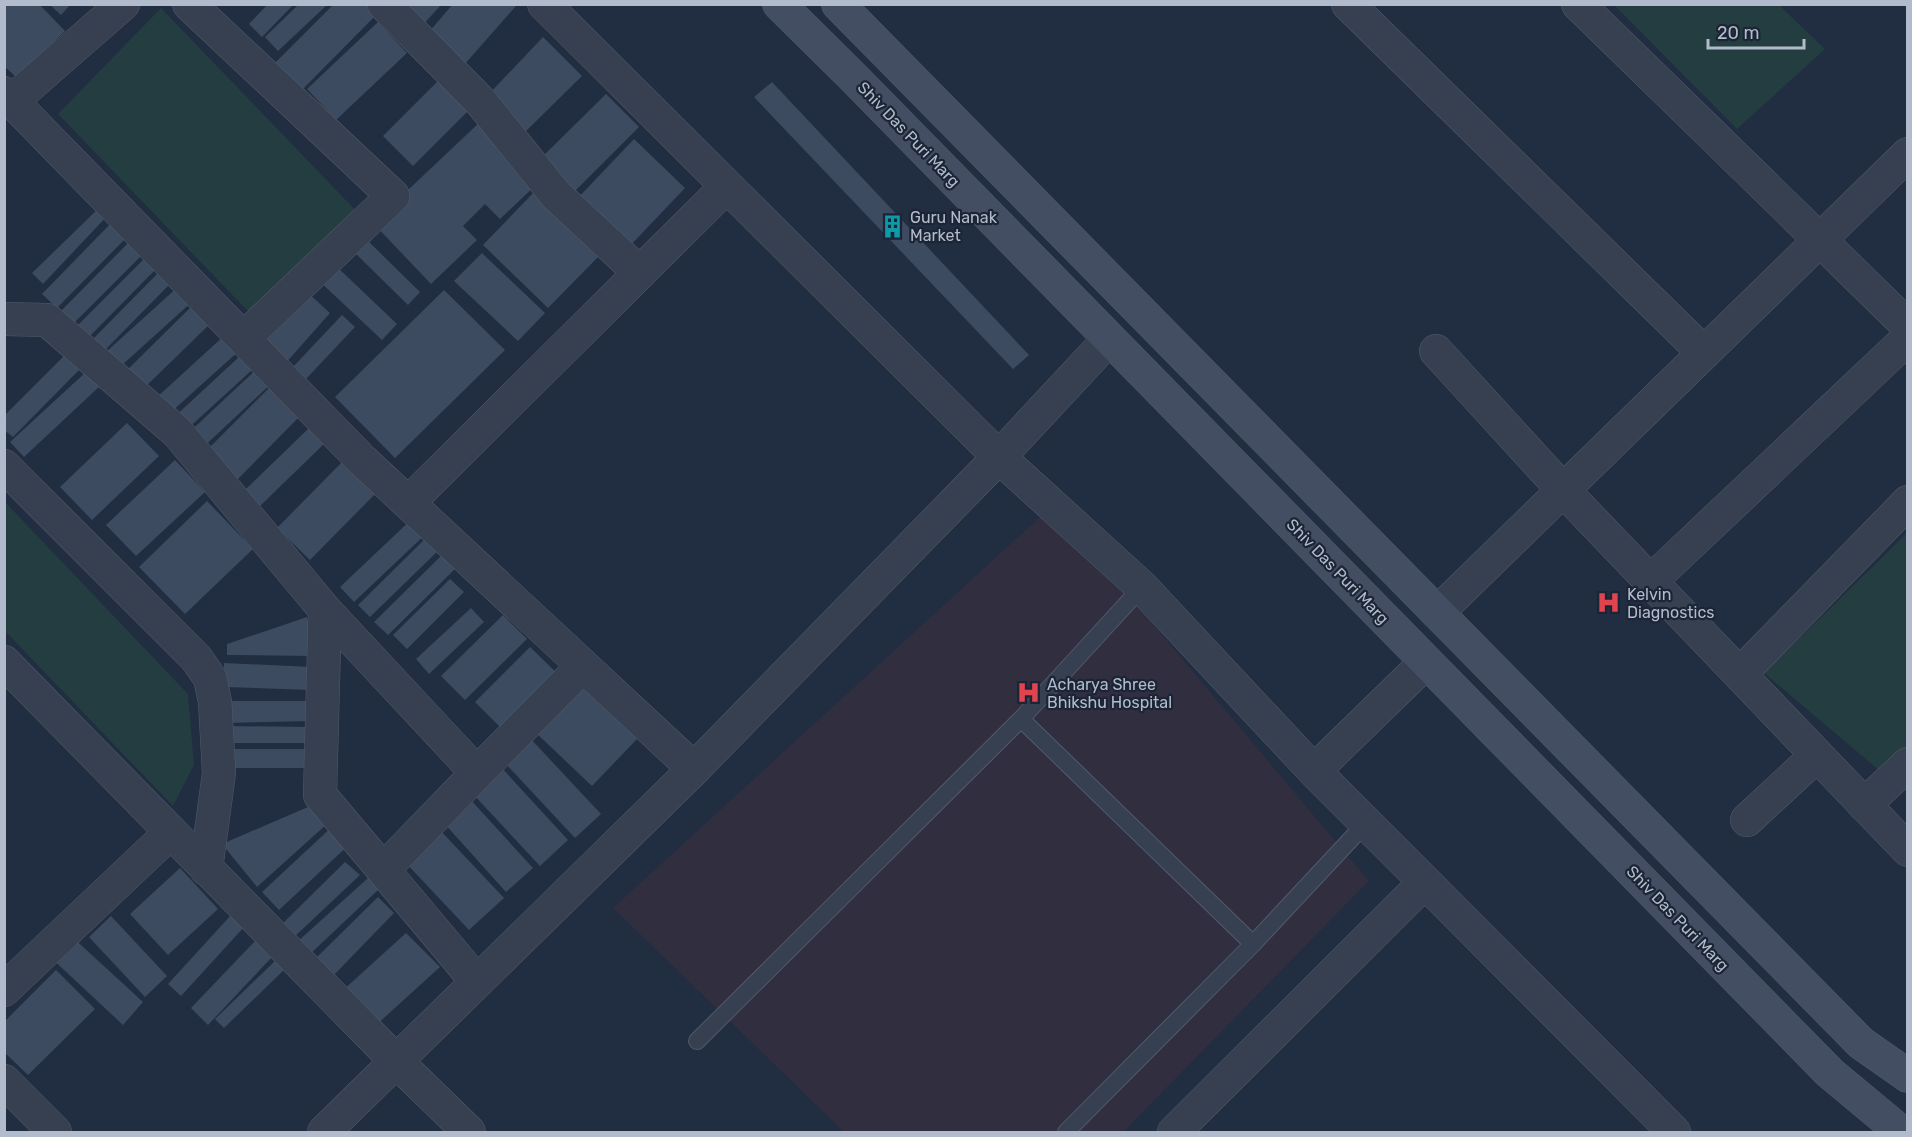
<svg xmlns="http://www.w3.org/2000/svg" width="1912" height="1137" viewBox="0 0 1912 1137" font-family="Rubik,sans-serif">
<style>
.medical{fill:#312e40}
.green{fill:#243d41}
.building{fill:#3d4b60}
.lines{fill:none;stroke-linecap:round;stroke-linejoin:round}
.service-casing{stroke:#515b6b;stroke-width:18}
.minor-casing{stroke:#515b6b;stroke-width:34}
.secondary-casing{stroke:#515b6b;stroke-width:34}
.service{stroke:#364050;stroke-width:16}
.minor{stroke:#364050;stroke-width:33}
.secondary{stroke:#434e63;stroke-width:33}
.labels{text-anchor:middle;stroke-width:4.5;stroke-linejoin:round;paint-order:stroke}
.street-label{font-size:16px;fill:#b2bbcb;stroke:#1b2535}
.poi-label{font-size:16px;fill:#b2bbcb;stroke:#1b2535;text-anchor:start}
</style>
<rect width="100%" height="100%" fill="#212d40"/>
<path class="medical" d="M 1053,505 L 1369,881 L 1123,1132 L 844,1132 L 613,908 Z"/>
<path class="green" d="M 1614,5 L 1779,5 L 1825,49 L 1737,129 Z
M 161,8 L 366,221 L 270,334 L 58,114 Z
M 4,501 L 188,694 L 194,765 L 173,806 L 5,631 Z
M 1907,533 L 1907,782 L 1900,788 L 1764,673 Z"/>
<path class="building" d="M 4,4 L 39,4 L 65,31 L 17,78 L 4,66 Z
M 49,4 L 71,4 L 61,15 Z
M 268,4 L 294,4 L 262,37 L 249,24 Z
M 299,4 L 328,4 L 278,51 L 265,37 Z
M 334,4 L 377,4 L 382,9 L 300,92 L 273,65 Z
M 393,4 L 442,4 L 419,29 Z
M 453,4 L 514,4 L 516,6 L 464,65 L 428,33 Z
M 378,22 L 407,53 L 336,120 L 307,89 Z
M 543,37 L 582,76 L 522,135 L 487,96 Z
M 444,75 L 475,104 L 413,166 L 383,136 Z
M 772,82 L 1029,355 L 1013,369 L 754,97 Z
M 606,94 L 639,127 L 570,196 L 537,162 Z
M 481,121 L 539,182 L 500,219 L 485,204 L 463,226 L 477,240 L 431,284 L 373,223 Z
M 634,139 L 685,188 L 627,249 L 576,200 Z
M 539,187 L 604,251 L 548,308 L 483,245 Z
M 101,206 L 109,214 L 43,284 L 32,273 Z
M 114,220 L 129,235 L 57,308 L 42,294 Z
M 365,238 L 420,292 L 408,305 L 352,250 Z
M 129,242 L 142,255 L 72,325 L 59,313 Z
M 482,253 L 545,313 L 518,341 L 454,281 Z
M 144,259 L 155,270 L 89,337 L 77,326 Z
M 334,264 L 397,324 L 382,340 L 318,280 Z
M 157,274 L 169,285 L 105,350 L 93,339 Z
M 180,285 L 194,300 L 120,367 L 106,352 Z
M 444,290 L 505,350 L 395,458 L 335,397 Z
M 306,291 L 330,313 L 284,365 L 259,343 Z
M 195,303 L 213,321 L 140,392 L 123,374 Z
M 342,315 L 355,327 L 305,380 L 292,368 Z
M 226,334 L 240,350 L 170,413 L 156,398 Z
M 65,355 L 80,369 L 13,437 L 4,430 L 4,416 Z
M 240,356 L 252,370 L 183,433 L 171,420 Z
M 261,365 L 275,380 L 197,453 L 183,438 Z
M 87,371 L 100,386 L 24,457 L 10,442 Z
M 273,384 L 303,413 L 238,479 L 208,449 Z
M 127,423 L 159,456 L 92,520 L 60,487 Z
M 309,428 L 324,444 L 260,506 L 245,490 Z
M 346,458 L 379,490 L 310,560 L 277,528 Z
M 175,460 L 205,492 L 136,556 L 106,525 Z
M 207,501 L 253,549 L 185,614 L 139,567 Z
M 415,516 L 429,531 L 354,602 L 340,587 Z
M 430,534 L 442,547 L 370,617 L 358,605 Z
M 442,555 L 455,569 L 388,635 L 374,622 Z
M 450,579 L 464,592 L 407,649 L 393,635 Z
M 471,608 L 484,622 L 429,674 L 416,659 Z
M 503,615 L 527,639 L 465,700 L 441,676 Z
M 307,617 L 315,656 L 227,655 L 227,644 Z
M 530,647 L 562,678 L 507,734 L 475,702 Z
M 224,663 L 312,667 L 313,690 L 224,687 Z
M 581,681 L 639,737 L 592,786 L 533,730 Z
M 223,701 L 310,701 L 313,721 L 224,723 Z
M 222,726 L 310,727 L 311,743 L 222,743 Z
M 529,737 L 601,814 L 575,838 L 503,761 Z
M 230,749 L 308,749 L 309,768 L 231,768 Z
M 501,767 L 568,840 L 540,866 L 472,793 Z
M 469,798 L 533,868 L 506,892 L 443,822 Z
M 308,807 L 328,823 L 257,887 L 222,844 Z
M 336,823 L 353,841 L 279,910 L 262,892 Z
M 439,829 L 504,898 L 469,930 L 404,861 Z
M 345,862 L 360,875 L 291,940 L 279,927 Z
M 180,868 L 218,909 L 168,955 L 130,914 Z
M 368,878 L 379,889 L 308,956 L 296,943 Z
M 378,897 L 394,913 L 332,977 L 314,960 Z
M 232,914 L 245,926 L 181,996 L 168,984 Z
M 111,916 L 167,976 L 145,997 L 89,937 Z
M 68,933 L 143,1002 L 123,1025 L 48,955 Z
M 406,933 L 440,967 L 374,1027 L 341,992 Z
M 255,941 L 272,957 L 208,1025 L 191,1008 Z
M 276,960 L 285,969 L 224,1028 L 215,1019 Z
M 56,970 L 95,1009 L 28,1075 L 4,1052 L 4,1022 Z"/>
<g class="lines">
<defs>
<path id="service" d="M 1021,719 L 1253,944
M 697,1041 L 1021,719 L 1142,587
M 1066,1132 L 1253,944 L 1366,823"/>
<path id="minor" d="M 189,4 L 393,196 L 244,338
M 384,4 L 481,102 L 556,195 L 640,273
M 544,4 L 999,457 L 1142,587 L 1314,771 L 1425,882
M 1348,4 L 1704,353
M 1578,4 L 1908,326
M 4,93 L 362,460 L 694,769
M 12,101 L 123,4
M 4,319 L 47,320 L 177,432 L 325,610
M 1436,351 L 1563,490 L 1908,850
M 4,466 L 196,658 L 210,678 L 215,702 L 219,773 L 206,869
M 408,503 L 727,186
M 1651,581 L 1908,338
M 1437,613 L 1908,154
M 4,662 L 396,1061 L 469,1132
M 1740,674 L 1908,502
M 1314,771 L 1426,662
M 477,773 L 583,666
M 1864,805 L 1908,764
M 1747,820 L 1817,755
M 383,870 L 477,773 L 325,610 L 320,795 C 372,857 425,919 477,982
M 4,990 L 170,833
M 4,1081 L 55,1132
M 324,1132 L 694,769 L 999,457 L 1109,339
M 1174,1132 L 1425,882 L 1674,1132"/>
<path id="secondary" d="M 779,4 L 852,76 L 1830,1073 L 1901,1132
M 838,4 L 1861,1043 L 1908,1076"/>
</defs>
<use href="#service" class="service-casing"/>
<use href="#minor" class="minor-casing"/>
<use href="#secondary" class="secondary-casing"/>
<use href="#service" class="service"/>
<use href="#minor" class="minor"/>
<use href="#secondary" class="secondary"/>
</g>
<defs>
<symbol id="building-bare" viewBox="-9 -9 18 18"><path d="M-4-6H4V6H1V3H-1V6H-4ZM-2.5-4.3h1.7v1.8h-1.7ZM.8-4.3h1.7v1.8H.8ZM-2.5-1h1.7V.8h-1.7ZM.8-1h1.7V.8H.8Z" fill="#0f9aa8" stroke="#1b2535" stroke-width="2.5" paint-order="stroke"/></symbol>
<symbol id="hospital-bare" viewBox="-9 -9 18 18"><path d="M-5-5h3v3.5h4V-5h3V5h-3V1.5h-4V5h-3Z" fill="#e0444e" stroke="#1b2535" stroke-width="2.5" paint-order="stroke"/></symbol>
</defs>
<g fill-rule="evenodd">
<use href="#building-bare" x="876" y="210" width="33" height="33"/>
<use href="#hospital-bare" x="1592" y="586" width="33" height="33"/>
<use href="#hospital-bare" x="1012" y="676" width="33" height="33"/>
</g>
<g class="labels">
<g class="street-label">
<text transform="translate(909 134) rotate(46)" y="6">Shiv Das Puri Marg</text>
<text transform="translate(1338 571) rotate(46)" y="6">Shiv Das Puri Marg</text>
<text transform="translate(1678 918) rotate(46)" y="6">Shiv Das Puri Marg</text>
</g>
<g class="poi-label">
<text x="910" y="223">Guru Nanak<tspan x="910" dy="18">Market</tspan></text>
<text x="1627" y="600">Kelvin<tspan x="1627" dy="18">Diagnostics</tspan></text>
<text x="1047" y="690">Acharya Shree<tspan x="1047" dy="18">Bhikshu Hospital</tspan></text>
</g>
</g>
<rect width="1912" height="1137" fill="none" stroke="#b2bbcb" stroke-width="12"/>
<path d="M1708 39v9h96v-9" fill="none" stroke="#b2bbcb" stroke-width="3"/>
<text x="1717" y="39" font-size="18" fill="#b2bbcb" stroke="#1b2535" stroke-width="4.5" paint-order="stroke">20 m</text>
</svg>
